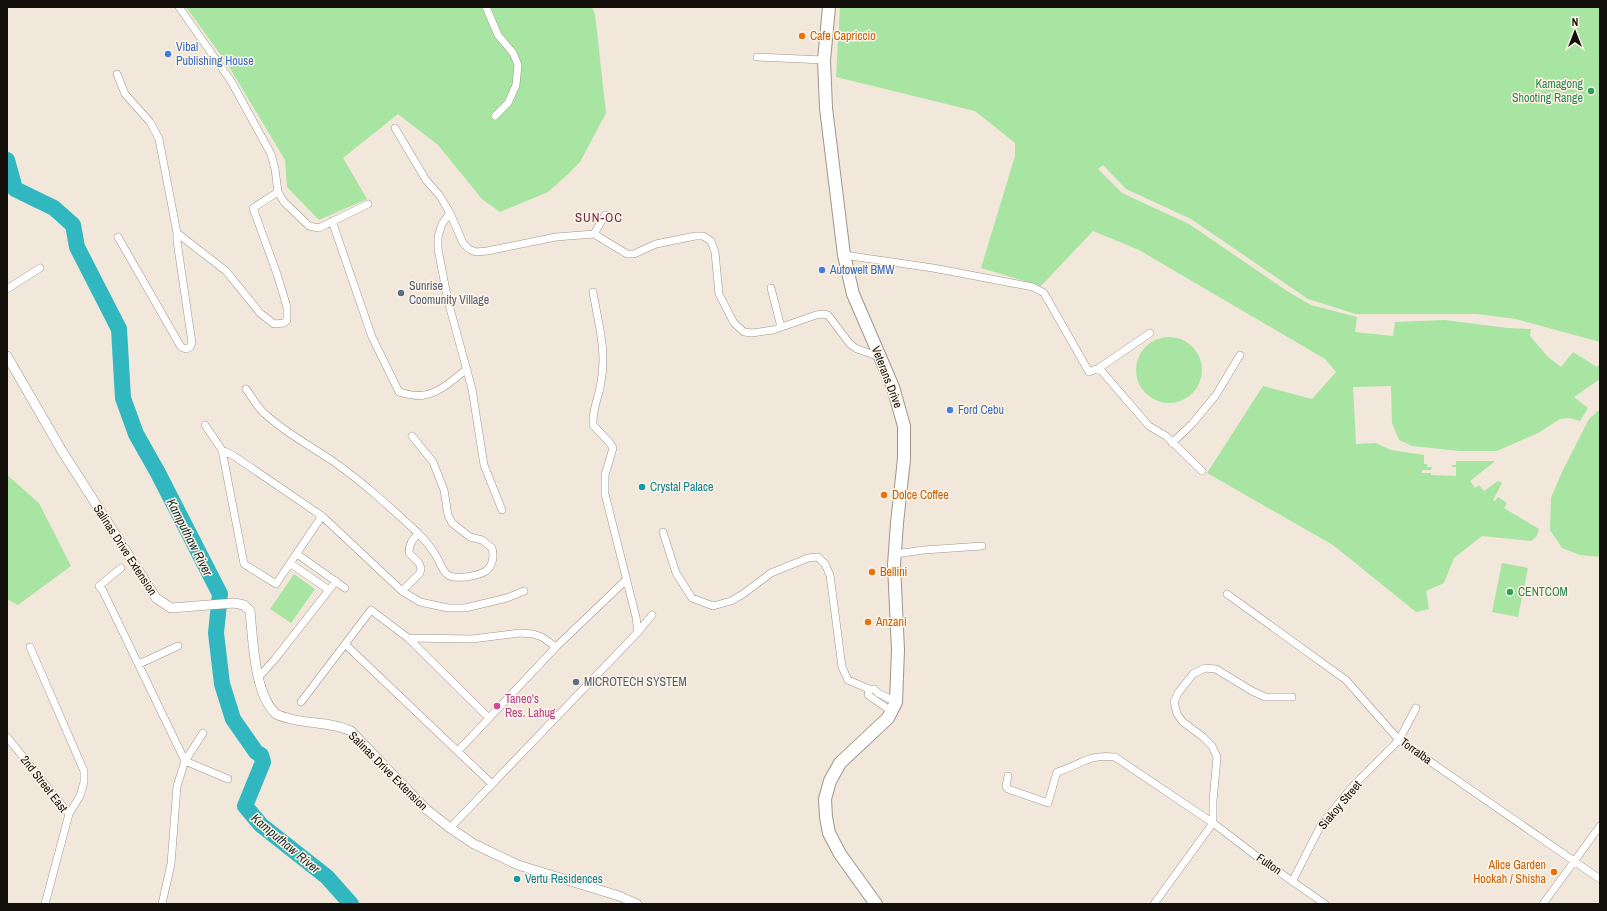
<svg xmlns="http://www.w3.org/2000/svg" width="1607" height="911" viewBox="0 0 1607 911" font-family="'Archivo Narrow',sans-serif">
<style>
.green{fill:#a8e5a2}
.lines{fill:none;stroke-linecap:round;stroke-linejoin:round}
.river{stroke:#30b7bf;stroke-width:16}
.minor-casing{stroke:#9f958a;stroke-width:8}
.tertiary-casing{stroke:#9f958a;stroke-width:10}
.primary-casing{stroke:#9f958a;stroke-width:14}
.minor{stroke:#fff;stroke-width:7}
.tertiary{stroke:#fff;stroke-width:9}
.primary{stroke:#fff;stroke-width:12}
.food-dot{fill:#e8710a;stroke:#fff4e8;stroke-width:1.5}
.shop-dot{fill:#3f7fe0;stroke:#fff4e8;stroke-width:1.5}
.leisure-dot{fill:#2e9e5b;stroke:#fff4e8;stroke-width:1.5}
.service-dot{fill:#5c6f8a;stroke:#fff4e8;stroke-width:1.5}
.culture-dot{fill:#0f9aa8;stroke:#fff4e8;stroke-width:1.5}
.hotel-dot{fill:#d1479c;stroke:#fff4e8;stroke-width:1.5}
.labels{text-anchor:middle;stroke-width:3;stroke-linejoin:round;paint-order:stroke}
.food-label{font-size:12px;fill:#c56008;stroke:#fff4e8;text-anchor:start}
.shop-label{font-size:12px;fill:#366cbe;stroke:#fff4e8;text-anchor:start}
.leisure-label{font-size:12px;fill:#27864d;stroke:#fff4e8;text-anchor:end}
.service-label{font-size:12px;fill:#4e5e75;stroke:#fff4e8;text-anchor:start}
.street-label{font-size:12px;fill:#13100c;stroke:#fff4e8}
.culture-label{font-size:12px;fill:#0d838f;stroke:#fff4e8;text-anchor:start}
.hotel-label{font-size:12px;fill:#b23c85;stroke:#fff4e8;text-anchor:start}
.neighbourhood-label{font-size:13px;letter-spacing:1px;fill:#6c2a46;stroke:#fff4e8}
.water-label{font-size:13px;font-style:italic;fill:#192f30;stroke:#fff4e8}
</style>
<rect width="100%" height="100%" fill="#f2e7db"/>
<path class="green" d="M 186,7 L 592,7 L 595,14 L 606,113 L 580,162 L 568,174 L 548,192 L 500,212 L 482,199 L 438,145 L 398,114 L 343,158 L 367,199 L 319,220 L 287,187 L 285,160 L 228,65 Z
M 840,7 L 1600,7 L 1600,342 L 1516,319 L 1477,314 L 1356,314 L 1308,299 L 1191,219 L 1126,189 L 1103,165 L 1098,169 L 1122,193 L 1189,224 L 1287,291 L 1311,305 L 1357,317 L 1355,332 L 1393,336 L 1395,322 L 1445,320 L 1507,328 L 1531,329 L 1530,336 L 1548,357 L 1561,367 L 1573,352 L 1597,367 L 1600,363 L 1600,379 L 1574,397 L 1588,408 L 1580,421 L 1569,418 L 1560,419 L 1538,433 L 1497,451 L 1460,451 L 1412,446 L 1399,440 L 1392,423 L 1391,386 L 1353,387 L 1356,444 L 1376,443 L 1391,450 L 1424,455 L 1424,464 L 1427,464 L 1427,467 L 1432,467 L 1431,470 L 1422,470 L 1422,473 L 1431,473 L 1431,475 L 1456,476 L 1456,467 L 1452,467 L 1452,465 L 1456,465 L 1456,461 L 1494,461 L 1493,463 L 1470,481 L 1475,488 L 1479,485 L 1484,491 L 1498,481 L 1502,483 L 1493,500 L 1495,501 L 1498,497 L 1507,503 L 1504,508 L 1539,529 L 1537,536 L 1531,541 L 1482,536 L 1454,558 L 1444,583 L 1426,591 L 1429,609 L 1416,612 L 1333,545 L 1207,473 L 1263,386 L 1312,399 L 1336,372 L 1325,359 L 1139,250 L 1093,231 L 1041,286 L 981,268 L 1015,156 L 1015,143 L 975,111 L 836,77 Z
M1136 370a33 33 0 1 1 66 0a33 33 0 1 1-66 0Z
M 1600,409 L 1600,557 L 1580,555 L 1562,548 L 1550,530 L 1551,498 L 1562,472 L 1589,419 Z
M 7,475 L 39,503 L 71,566 L 18,605 L 7,599 Z
M 1502,563 L 1528,568 L 1518,617 L 1492,612 Z
M 294,574 L 315,589 L 291,623 L 270,609 Z"/>
<g class="lines">
<path class="river" d="M 7,160 L 15,189 L 54,208 L 73,225 L 77,247 L 119,329 L 123,398 L 136,434 L 158,473 L 220,594 L 216,633 L 222,684 L 233,719 L 256,752 L 261,755 L 263,762 L 245,806 L 261,825 L 327,877 L 351,904"/>
<defs>
<path id="minor" d="M 179,7 L 231,81 L 271,154 L 275,169 L 278,192 L 284,202 L 309,226 L 319,228 L 368,204
M 486,7 L 498,35 L 513,53 L 518,65 L 516,85 L 508,103 L 495,116
M 757,57 L 824,60
M 117,74 L 125,94 L 150,122 L 159,139 L 177,233 L 226,271 L 260,313 L 274,324 L 284,323 L 287,320 L 287,307 L 277,274 L 253,208 L 278,192
M 395,128 L 426,180 L 440,196 L 450,213 L 463,243 L 469,249 L 476,252 L 487,251 L 556,237 L 594,234 L 627,254 L 634,254 L 656,244 L 695,236 L 703,236 L 711,241 L 715,252 L 719,294 L 734,323 L 744,332 L 752,333 L 773,330 L 816,315 L 823,314 L 828,315 L 850,344 L 857,349 L 880,357
M 450,213 L 442,224 L 438,237 L 438,249 L 448,301 L 472,389 L 484,465 L 502,510
M 332,221 L 372,337 L 399,392 C 407,394 416,397 424,395 C 440,393 455,378 467,369
M 594,234 L 605,215
M 118,237 L 181,347 L 186,349 L 190,347 L 192,343 L 177,241 L 177,233
M 844,255 L 933,268 L 1033,287 L 1044,293 L 1089,372 L 1099,368 L 1150,333
M 771,288 L 781,327
M 7,289 L 40,268
M 593,292 C 598,322 607,351 601,382 C 599,397 592,409 593,425 L 609,442 L 613,448 L 605,475 L 605,494 L 636,617 L 638,632
M 1099,368 L 1149,426 L 1166,436 L 1202,471
M 246,389 C 252,397 257,407 264,413 C 285,433 311,446 334,462 C 364,483 391,508 418,533 C 424,539 430,546 435,554 C 440,561 441,570 448,575 C 456,580 478,576 486,571 C 493,565 494,556 492,548 L 482,540 L 470,537 L 452,523 L 448,515 L 444,490 L 433,462 L 412,436
M 205,425 L 222,450 L 244,564 L 276,584 L 322,516
M 1172,443 L 1192,424 L 1216,395 L 1240,355
M 222,450 L 234,456 L 322,516 L 402,591 L 420,602 L 448,608 L 465,608 L 507,598 L 524,591
M 663,532 L 676,573 L 692,598 L 713,606 L 731,601 L 743,594 L 771,573 L 808,558 L 818,557 L 825,564 L 830,575 L 842,667 L 848,680 L 869,689 L 874,689 L 878,693 L 896,702
M 297,554 L 345,588
M 895,554 L 924,550 L 982,546
M 291,564 L 329,590
M 121,568 L 99,586 L 103,591 L 185,761 L 228,779
M 402,591 L 420,573 L 421,568 L 419,563 L 409,553 C 409,544 412,540 418,534
M 1227,594 L 1346,680 L 1399,740 L 1600,879
M 408,638 L 472,639 L 520,633 L 533,634 L 542,637 L 556,647
M 346,645 L 492,784
M 30,647 L 84,771 L 84,782 L 80,796 L 69,814 L 45,904
M 139,664 L 178,646
M 258,678 L 275,659 L 336,581
M 869,689 L 868,695 L 891,711
M 301,702 L 371,610 L 408,638 L 489,718
M 7,737 L 69,814
M 458,751 L 556,647 L 626,580
M 1008,776 L 1006,786 L 1008,789 L 1048,803 L 1057,772 C 1081,765 1087,754 1115,757 L 1213,823 L 1259,858 L 1325,904
M 450,828 L 638,632 L 652,615
M 1293,880 L 1321,825 L 1353,786 L 1399,740 L 1416,708
M 162,904 L 171,864 L 177,786 L 185,761 L 203,733
M 1154,904 L 1213,823 L 1213,801 L 1217,757 L 1212,746 L 1203,737 L 1183,722 L 1177,714 L 1174,702 L 1178,693 L 1193,674 L 1205,668 L 1216,669 L 1252,691 L 1265,697 L 1292,697
M 1543,904 L 1600,826"/>
<path id="tertiary" d="M 7,356 L 62,451 L 156,598 L 171,608 L 234,603 L 244,605 L 250,611 C 253,639 254,694 276,714 C 279,716 287,718 291,719 C 311,724 332,722 351,731 L 426,809 L 450,828 L 474,844 L 518,865 L 619,896 L 637,904"/>
<path id="primary" d="M 829,7 L 824,60 L 826,108 L 844,255 L 853,294 L 893,387 L 904,426 L 904,459 L 897,523 L 894,565 L 898,650 L 896,702 L 888,718 L 840,763 L 830,781 L 825,799 L 826,817 L 829,833 L 840,854 L 876,904"/>
</defs>
<use href="#minor" class="minor-casing"/>
<use href="#tertiary" class="tertiary-casing"/>
<use href="#primary" class="primary-casing"/>
<use href="#minor" class="minor"/>
<use href="#tertiary" class="tertiary"/>
<use href="#primary" class="primary"/>
</g>
<g class="food-dot">
<circle cx="802" cy="36" r="4"/>
<circle cx="884" cy="495" r="4"/>
<circle cx="872" cy="572" r="4"/>
<circle cx="868" cy="622" r="4"/>
<circle cx="1554" cy="872" r="4"/>
</g>
<g class="shop-dot">
<circle cx="168" cy="54" r="4"/>
<circle cx="822" cy="270" r="4"/>
<circle cx="950" cy="410" r="4"/>
</g>
<g class="leisure-dot">
<circle cx="1591" cy="91" r="4"/>
<circle cx="1510" cy="592" r="4"/>
</g>
<g class="service-dot">
<circle cx="401" cy="293" r="4"/>
<circle cx="576" cy="682" r="4"/>
</g>
<g class="culture-dot">
<circle cx="642" cy="487" r="4"/>
<circle cx="517" cy="879" r="4"/>
</g>
<circle class="hotel-dot" cx="497" cy="706" r="4"/>
<g class="labels">
<g class="food-label">
<text x="810" y="40">Cafe Capriccio</text>
<text x="892" y="499">Dolce Coffee</text>
<text x="880" y="576">Bellini</text>
<text x="876" y="626">Anzani</text>
<text x="1546" y="869" text-anchor="end">Alice Garden<tspan x="1546" dy="14">Hookah / Shisha</tspan></text>
</g>
<g class="shop-label">
<text x="176" y="51">Vibal<tspan x="176" dy="14">Publishing House</tspan></text>
<text x="830" y="274">Autowelt BMW</text>
<text x="958" y="414">Ford Cebu</text>
</g>
<g class="leisure-label">
<text x="1583" y="88">Kamagong<tspan x="1583" dy="14">Shooting Range</tspan></text>
<text x="1518" y="596" text-anchor="start">CENTCOM</text>
</g>
<g class="service-label">
<text x="409" y="290">Sunrise<tspan x="409" dy="14">Coomunity Village</tspan></text>
<text x="584" y="686">MICROTECH SYSTEM</text>
</g>
<g class="street-label">
<text transform="translate(887 377) rotate(69)" y="4">Veterans Drive</text>
<text transform="translate(125 550) rotate(57)" y="4">Salinas Drive Extension</text>
<text transform="translate(1416 751) rotate(36)" y="4">Torralba</text>
<text transform="translate(388 771) rotate(45)" y="4">Salinas Drive Extension</text>
<text transform="translate(44 784) rotate(52)" y="4">2nd Street East</text>
<text transform="translate(1340 805) rotate(-50)" y="4">Siakoy Street</text>
<text transform="translate(1269 864) rotate(34)" y="4">Fulton</text>
</g>
<g class="culture-label">
<text x="650" y="491">Crystal Palace</text>
<text x="525" y="883">Vertu Residences</text>
</g>
<g class="hotel-label">
<text x="505" y="703">Taneo's<tspan x="505" dy="14">Res. Lahug</tspan></text>
</g>
<g class="neighbourhood-label">
<text x="599" y="222">SUN-OC</text>
</g>
<g class="water-label">
<text transform="translate(190 537) rotate(63)" y="5">Kamputhaw River</text>
<text transform="translate(286 843) rotate(40)" y="5">Kamputhaw River</text>
</g>
</g>
<rect width="1607" height="911" fill="none" stroke="#13100c" stroke-width="16"/>
<g transform="translate(1575 32)" stroke="#fff4e8" stroke-width="3" paint-order="stroke">
<path d="M0-3L7 15L0 10L-7 15Z" fill="#13100c"/>
<text y="-6" font-size="11" font-weight="bold" text-anchor="middle" fill="#13100c">N</text>
</g>
</svg>
